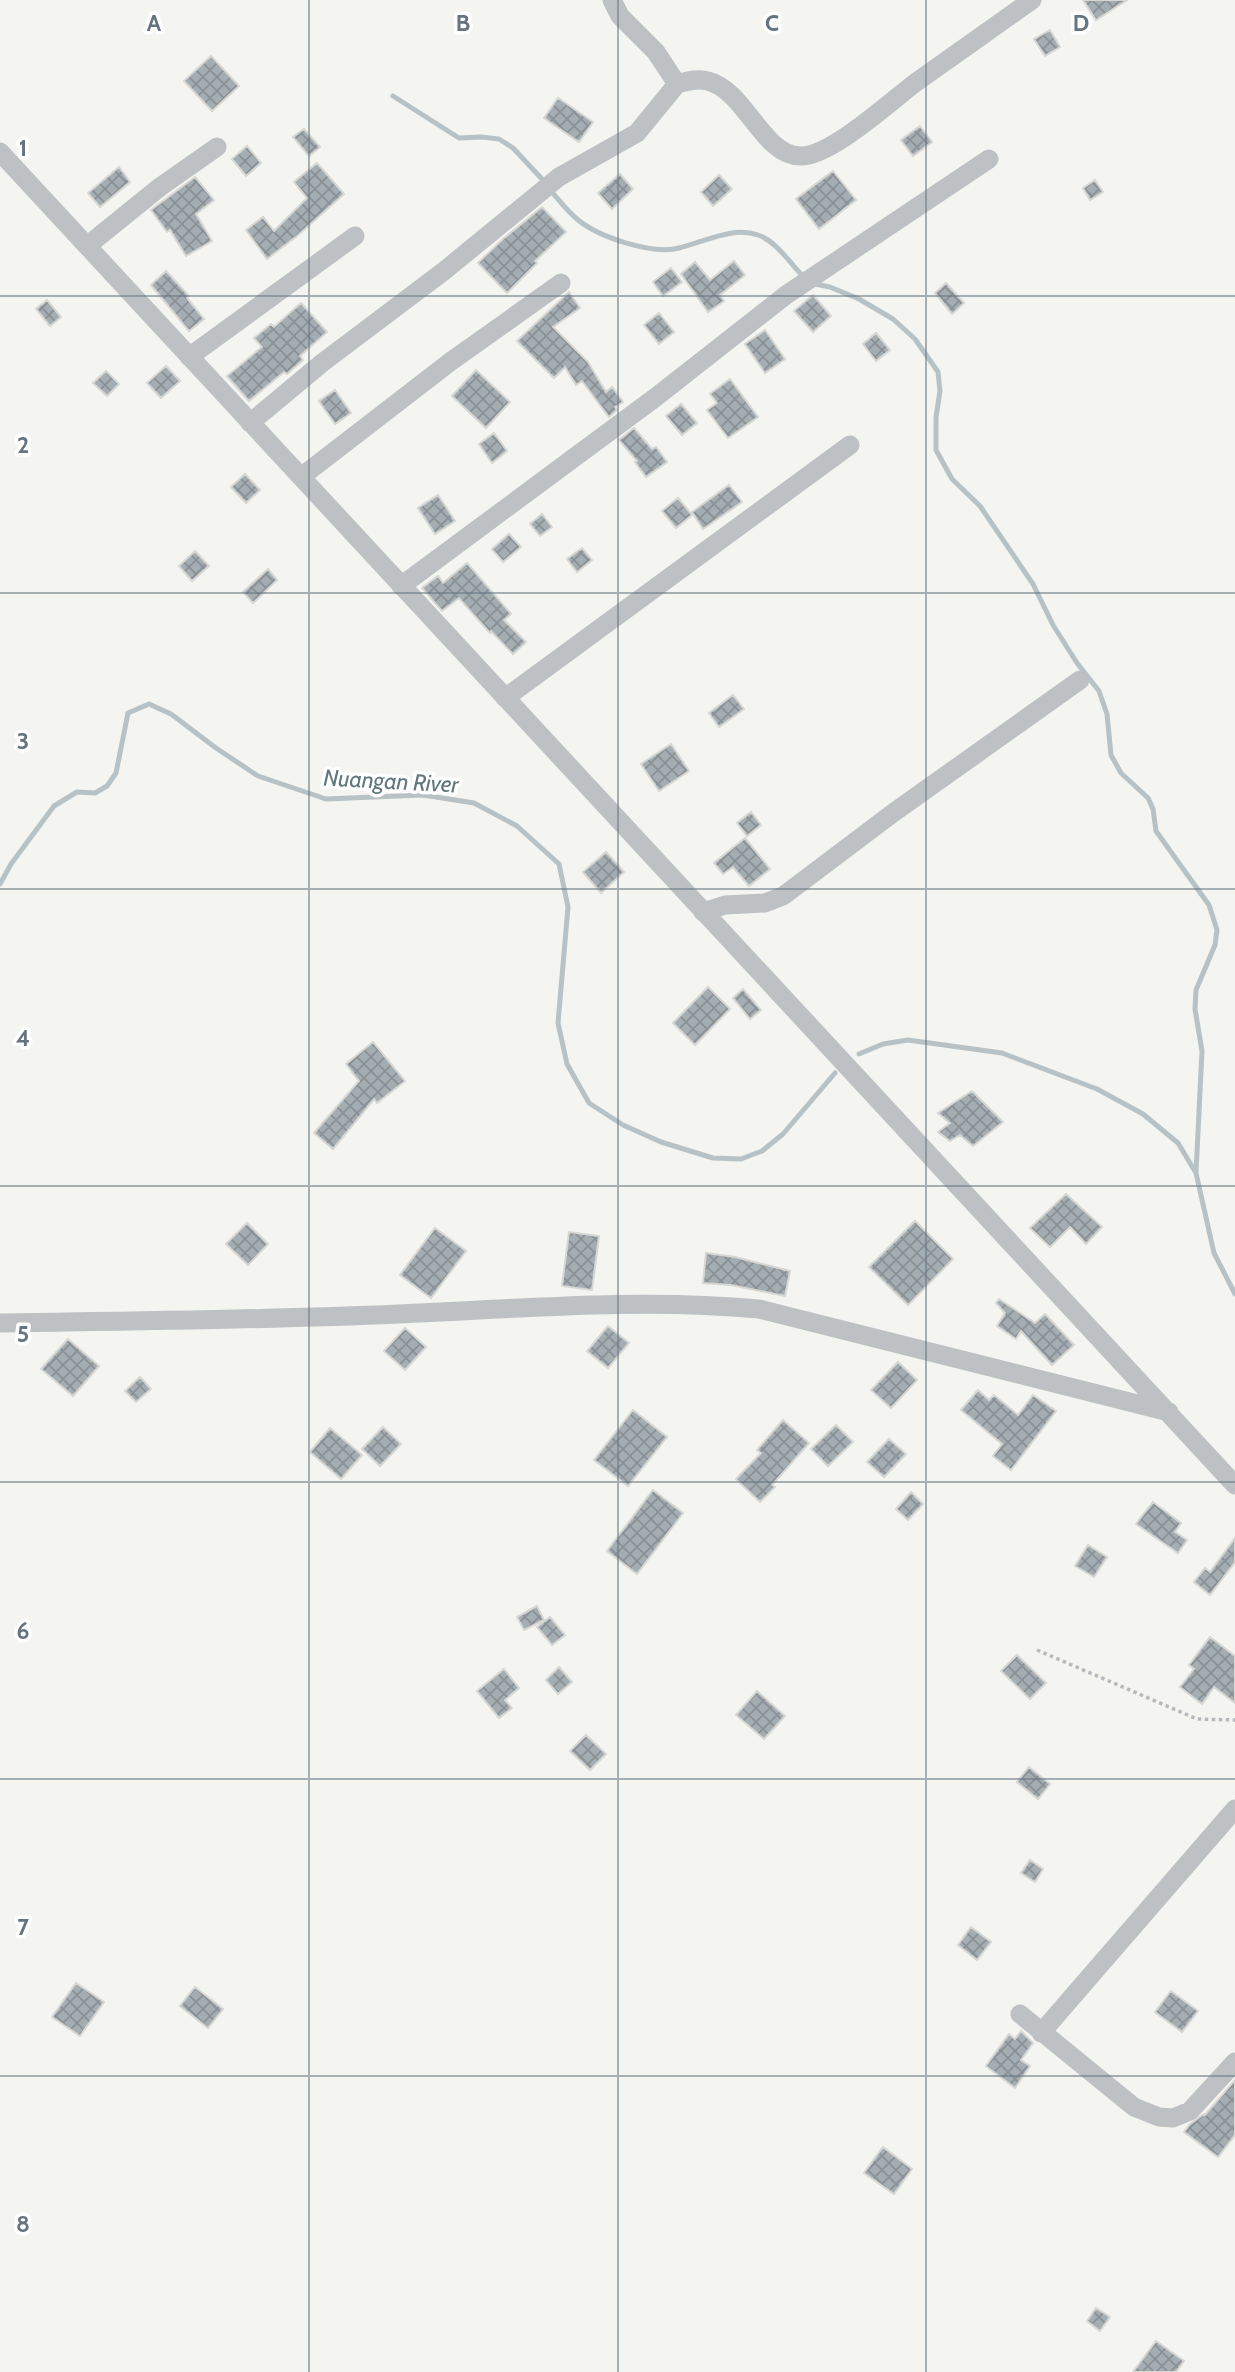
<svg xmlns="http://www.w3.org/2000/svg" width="1235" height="2372" viewBox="0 0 1235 2372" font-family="Cabin,sans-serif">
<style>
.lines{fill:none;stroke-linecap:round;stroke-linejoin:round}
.stream{stroke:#b6c2c6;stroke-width:5}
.building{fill:url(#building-cross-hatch);stroke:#d6d6d3;stroke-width:2}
.path{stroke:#b7babc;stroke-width:3.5;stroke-dasharray:3.5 3.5;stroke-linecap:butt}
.minor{stroke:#bdc1c4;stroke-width:19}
.grid{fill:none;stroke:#647481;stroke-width:2;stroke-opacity:0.55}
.labels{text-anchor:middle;stroke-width:7;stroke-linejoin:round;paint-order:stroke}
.water-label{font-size:23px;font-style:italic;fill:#60777e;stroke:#fff}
.grid-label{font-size:23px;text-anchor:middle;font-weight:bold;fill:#647481;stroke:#fff;stroke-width:7;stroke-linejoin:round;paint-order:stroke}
</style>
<defs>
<pattern id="building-cross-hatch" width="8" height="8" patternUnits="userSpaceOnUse" patternTransform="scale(1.75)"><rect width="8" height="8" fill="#a4adb2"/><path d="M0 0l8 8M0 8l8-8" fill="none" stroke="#899196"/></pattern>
</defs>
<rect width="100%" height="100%" fill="#f4f4f0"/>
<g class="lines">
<path class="stream" d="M 393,96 L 459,138 L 481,137 L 499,139 L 513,148 L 542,179
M 551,191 C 559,200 567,211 577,219 C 598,237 652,255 679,248 C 704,242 733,226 758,235 C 776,241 789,262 802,275
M 815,284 L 830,287 L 859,299 L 893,319 L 915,339 L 938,372 L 940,391 L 936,417 L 936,450 L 952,479 L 980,506 L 1033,584 L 1053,625 L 1077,663 L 1099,691 L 1107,714 L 1111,755 L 1121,773 L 1148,798 L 1153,809 L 1156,831 L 1209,905 L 1217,930 L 1215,945 L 1196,990 L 1195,1009 L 1202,1051 L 1196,1173
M 0,884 L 11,864 L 54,806 L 77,792 L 95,793 L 107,786 L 116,773 L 128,713 L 149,704 L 171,714 L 216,748 L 258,776 L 326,799 L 423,795 L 474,803 L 517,826 L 559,864 L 568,907 L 558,1023 L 567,1064 L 589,1103 L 623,1125 L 661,1142 L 713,1158 L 741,1159 L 762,1151 L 783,1134 L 835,1073
M 859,1054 L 883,1044 L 908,1040 L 1002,1053 L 1097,1089 L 1143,1114 L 1178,1143 L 1196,1173 L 1214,1253 L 1235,1294"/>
</g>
<path class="building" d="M 1083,0 L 1127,0 L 1096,20 Z
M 1050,30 L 1060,47 L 1045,56 L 1034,39 Z
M 211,56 L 239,86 L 212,111 L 184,81 Z
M 558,98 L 593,122 L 579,142 L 544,118 Z
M 920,126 L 932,142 L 913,156 L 901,140 Z
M 304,129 L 320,147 L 309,156 L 293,137 Z
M 247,146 L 261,163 L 246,176 L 232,159 Z
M 317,163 L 344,194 L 297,236 L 267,259 L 246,230 L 263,217 L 274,231 L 307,198 L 294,182 Z
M 119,167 L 130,182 L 100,207 L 88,193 Z
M 833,171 L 856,200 L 819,229 L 796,199 Z
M 620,174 L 633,189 L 612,209 L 598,193 Z
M 719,175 L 732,189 L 713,206 L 701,192 Z
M 195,177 L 214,200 L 196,214 L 212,241 L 186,256 L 170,230 L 167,232 L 151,210 Z
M 1095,180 L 1103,192 L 1090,200 L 1083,188 Z
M 542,207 L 566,232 L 535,261 L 537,263 L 507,293 L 478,263 L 503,239 Z
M 734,261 L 745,275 L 720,295 L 724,301 L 708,312 L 681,274 L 695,262 L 710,280 Z
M 671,268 L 682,282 L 663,296 L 653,282 Z
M 166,271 L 189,296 L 187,298 L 204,319 L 189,331 L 151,285 Z
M 946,283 L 964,303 L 952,314 L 935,293 Z
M 569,292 L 580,308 L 553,327 L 588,362 L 606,392 L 612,387 L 623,402 L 615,407 L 617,410 L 609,417 L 582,381 L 576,385 L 565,367 L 554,378 L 517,341 Z
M 813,295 L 831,316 L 813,332 L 794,311 Z
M 47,300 L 61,317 L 50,326 L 36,309 Z
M 301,303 L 327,332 L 300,356 L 303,360 L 287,374 L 284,372 L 249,401 L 227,376 L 262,347 L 254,338 L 271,324 L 274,327 Z
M 659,313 L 674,332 L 659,344 L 644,325 Z
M 765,330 L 785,359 L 765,373 L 745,344 Z
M 876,333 L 890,350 L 876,361 L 863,344 Z
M 166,366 L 180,381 L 161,398 L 147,383 Z
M 476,370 L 510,402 L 486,428 L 452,396 Z
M 106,371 L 119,384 L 107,396 L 93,383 Z
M 730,379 L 758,417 L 728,438 L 707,410 L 717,403 L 710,394 Z
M 335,390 L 351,413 L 335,424 L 319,401 Z
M 681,404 L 697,423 L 682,435 L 666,416 Z
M 634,428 L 652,449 L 656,447 L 667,462 L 646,477 L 635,462 L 637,461 L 619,440 Z
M 494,433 L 507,451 L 492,463 L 479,444 Z
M 245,474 L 260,490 L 246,503 L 231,487 Z
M 729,485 L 742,502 L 703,529 L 692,512 Z
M 438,495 L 455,521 L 435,534 L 418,508 Z
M 678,498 L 692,515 L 676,528 L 662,511 Z
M 542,514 L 552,527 L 540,536 L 530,524 Z
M 509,534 L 521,547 L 503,562 L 492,549 Z
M 582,548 L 592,560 L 577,572 L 567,559 Z
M 195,551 L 209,566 L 192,581 L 179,566 Z
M 467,563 L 511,614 L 504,620 L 526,642 L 513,654 L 491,631 L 490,633 L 459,598 L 442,611 L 422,588 L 438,576 L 443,583 Z
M 268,569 L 277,580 L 253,603 L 243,592 Z
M 733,695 L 744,709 L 719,727 L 709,713 Z
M 671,744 L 689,771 L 659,791 L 641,764 Z
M 751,812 L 761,825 L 747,836 L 737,823 Z
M 745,838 L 770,869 L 749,886 L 733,867 L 723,874 L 714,863 Z
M 606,852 L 624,872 L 601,893 L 583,872 Z
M 708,987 L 730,1009 L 695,1045 L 673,1023 Z
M 743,989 L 761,1010 L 750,1019 L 733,998 Z
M 373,1042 L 405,1081 L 377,1103 L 374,1099 L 333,1149 L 314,1133 L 359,1081 L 346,1064 Z
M 972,1091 L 1003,1122 L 973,1146 L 960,1135 L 950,1141 L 938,1132 L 950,1123 L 938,1113 Z
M 1066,1194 L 1102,1227 L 1086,1244 L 1070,1227 L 1050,1247 L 1030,1228 Z
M 915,1221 L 953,1259 L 908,1305 L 869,1267 Z
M 247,1223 L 268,1244 L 248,1265 L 226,1244 Z
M 435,1228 L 466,1251 L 431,1298 L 400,1275 Z
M 569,1232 L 599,1236 L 592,1290 L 562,1286 Z
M 706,1253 L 735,1257 L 790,1271 L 785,1296 L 731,1285 L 703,1283 Z
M 999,1299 L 1035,1323 L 1045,1314 L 1074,1345 L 1052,1365 L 1021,1331 L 1016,1339 L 997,1326 L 1005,1313 L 996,1303 Z
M 608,1326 L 629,1343 L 608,1368 L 587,1351 Z
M 405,1328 L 426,1347 L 405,1370 L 384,1351 Z
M 68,1339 L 99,1366 L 73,1396 L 41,1369 Z
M 898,1362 L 917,1380 L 891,1408 L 871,1390 Z
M 140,1377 L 151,1389 L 136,1402 L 125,1391 Z
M 978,1390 L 989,1400 L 994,1395 L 1018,1415 L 1033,1395 L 1056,1411 L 1011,1470 L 993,1456 L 1002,1444 L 961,1410 Z
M 633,1410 L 667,1437 L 628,1486 L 594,1460 Z
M 783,1420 L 809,1443 L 772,1485 L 775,1487 L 760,1502 L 736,1479 L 761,1453 L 757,1450 Z
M 836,1425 L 853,1442 L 828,1466 L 811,1449 Z
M 383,1427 L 401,1444 L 380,1466 L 362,1449 Z
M 330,1428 L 362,1455 L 341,1479 L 310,1452 Z
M 889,1439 L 906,1454 L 884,1477 L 867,1462 Z
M 653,1490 L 683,1513 L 637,1574 L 607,1551 Z
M 911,1492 L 923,1504 L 908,1520 L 896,1509 Z
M 1153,1502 L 1181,1523 L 1175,1532 L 1187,1540 L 1178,1553 L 1136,1524 Z
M 1235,1538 L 1235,1562 L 1210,1595 L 1194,1582 L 1205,1568 L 1210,1572 Z
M 1088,1545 L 1107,1557 L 1094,1577 L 1075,1566 Z
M 537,1606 L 544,1620 L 524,1630 L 517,1617 Z
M 550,1617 L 565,1635 L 552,1645 L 537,1627 Z
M 1210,1637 L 1235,1656 L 1235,1703 L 1214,1687 L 1202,1704 L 1180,1687 L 1194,1669 L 1189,1665 Z
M 1017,1655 L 1046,1683 L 1030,1699 L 1001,1671 Z
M 559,1667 L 572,1682 L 558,1694 L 546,1680 Z
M 504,1669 L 519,1688 L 505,1700 L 512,1708 L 499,1718 L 477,1691 Z
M 757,1691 L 785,1716 L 764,1739 L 736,1715 Z
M 586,1735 L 606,1754 L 590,1770 L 570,1751 Z
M 1029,1767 L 1050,1784 L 1038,1799 L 1017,1782 Z
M 1030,1860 L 1043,1869 L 1035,1882 L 1021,1873 Z
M 971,1927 L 991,1942 L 977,1960 L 958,1945 Z
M 76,1983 L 104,2002 L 80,2036 L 52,2017 Z
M 195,1987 L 223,2009 L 208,2028 L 180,2006 Z
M 1171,1991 L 1198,2011 L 1182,2032 L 1155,2012 Z
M 1021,2031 L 1033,2043 L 1021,2060 L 1030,2066 L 1015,2088 L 986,2066 L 1009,2034 L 1015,2039 Z
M 1235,2080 L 1235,2135 L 1218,2157 L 1184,2132 L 1190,2124 L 1204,2114 L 1205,2115 Z
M 883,2147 L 912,2169 L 894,2194 L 864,2173 Z
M 1096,2308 L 1110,2317 L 1100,2331 L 1087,2321 Z
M 1156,2341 L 1184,2361 L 1176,2372 L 1133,2372 Z"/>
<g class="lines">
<path class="path" d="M 1037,1650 L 1197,1719 L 1235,1720"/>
<path class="minor" d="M 612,0 L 620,16 L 656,52 L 677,84
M 0,152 L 1235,1485
M 87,246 L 160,187 L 217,147
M 189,357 L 355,236
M 250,423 L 322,363 L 444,271 L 559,177 L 637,133 L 677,84 C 687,81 698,78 708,81 C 746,91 763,156 800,156 C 830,157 890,102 915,83 C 954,55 993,28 1032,0
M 301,477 L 450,362 L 561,283
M 401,586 L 656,397 L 786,295 L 989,159
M 505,698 L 850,445
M 703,912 L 725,905 L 765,903 L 783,896 L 893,813 L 1080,680
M 0,1323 C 133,1321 266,1320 398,1314 C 518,1309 640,1298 759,1309 L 1169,1412
M 1020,2014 L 1134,2107 L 1159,2117 L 1173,2118 L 1190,2111 L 1235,2062
M 1041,2033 L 1235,1809"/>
</g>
<path class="grid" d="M 309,0 L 309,2372M 618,0 L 618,2372M 926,0 L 926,2372M 0,296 L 1235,296M 0,593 L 1235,593M 0,889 L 1235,889M 0,1186 L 1235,1186M 0,1482 L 1235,1482M 0,1779 L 1235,1779M 0,2076 L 1235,2076"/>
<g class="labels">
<g class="water-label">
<text transform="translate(391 781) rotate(3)" y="8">Nuangan River</text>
</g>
</g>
<g class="grid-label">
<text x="154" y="31">A</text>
<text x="463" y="31">B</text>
<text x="772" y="31">C</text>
<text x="1081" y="31">D</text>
<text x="23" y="156">1</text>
<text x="23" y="453">2</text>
<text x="23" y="749">3</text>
<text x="23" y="1046">4</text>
<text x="23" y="1342">5</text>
<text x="23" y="1639">6</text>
<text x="23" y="1935">7</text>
<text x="23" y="2232">8</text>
</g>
</svg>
